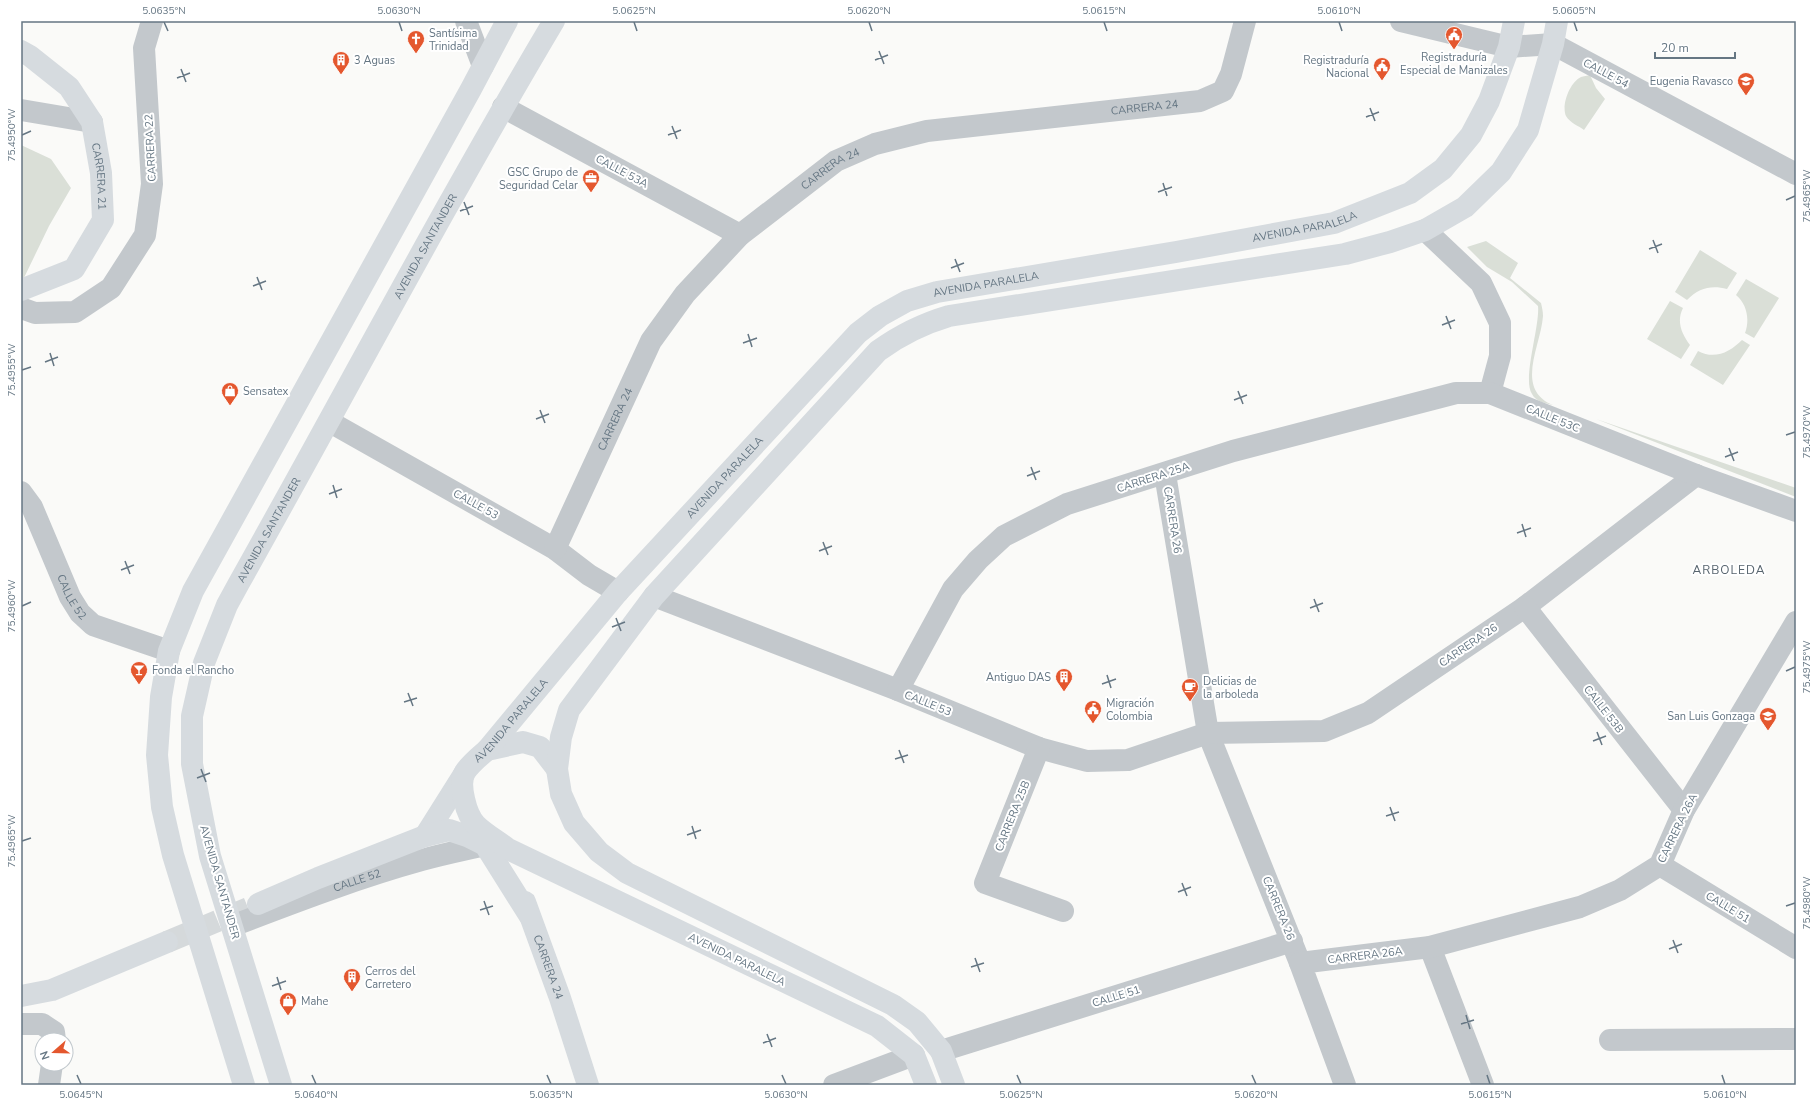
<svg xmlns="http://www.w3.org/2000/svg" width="1817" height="1106" viewBox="0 0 1817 1106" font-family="'Nunito Sans',sans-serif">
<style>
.green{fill:#dadfd7}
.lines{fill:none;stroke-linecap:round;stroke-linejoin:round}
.secondary-tunnel{stroke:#d5d9db;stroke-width:22;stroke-dasharray:22 11;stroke-linecap:butt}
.minor{stroke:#c3c8cc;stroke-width:22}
.tertiary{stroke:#c3c8cc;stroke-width:22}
.secondary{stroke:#d6dbdf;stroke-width:22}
.primary{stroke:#d6dbdf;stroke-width:22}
.ticks{fill:none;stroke:#657683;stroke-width:1.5}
.labels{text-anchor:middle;stroke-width:4;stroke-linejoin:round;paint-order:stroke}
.poi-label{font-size:11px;fill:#657683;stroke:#fff;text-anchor:start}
.street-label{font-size:11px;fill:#657683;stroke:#fff}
.neighbourhood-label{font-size:12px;letter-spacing:1px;fill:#57646e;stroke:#fff}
.neatline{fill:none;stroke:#657683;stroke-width:1.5}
.ticks-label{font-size:10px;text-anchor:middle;fill:#657683}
</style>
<rect width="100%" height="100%" fill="#fafaf8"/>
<path class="green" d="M 1590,75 L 1596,88 L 1605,99 L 1584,130 C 1579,126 1570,123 1566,116 C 1561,105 1570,82 1581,77 C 1583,76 1588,76 1590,75 Z
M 21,145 L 51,159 L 71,188 L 49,226 L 21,284 Z
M 1486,241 L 1518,263 L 1510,278 L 1541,303 C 1542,307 1543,312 1543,316 C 1541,346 1514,389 1553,405 C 1545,403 1536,402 1532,394 C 1522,379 1540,327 1538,306 L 1512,282 L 1487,267 L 1467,247 Z
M 1700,250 L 1737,273 L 1727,289 C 1711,285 1699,288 1687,300 L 1675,292 Z
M 1746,279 L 1779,298 L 1754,338 L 1745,333 C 1750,320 1747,304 1736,295 Z
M 1670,301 L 1683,308 C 1676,322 1682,334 1690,345 L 1681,359 L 1647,339 Z
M 1742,340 L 1750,345 L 1723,385 L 1690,365 L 1698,351 C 1715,360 1730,352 1742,340 Z
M 1596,419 L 1796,488 L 1796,497 Z"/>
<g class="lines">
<path class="secondary-tunnel" d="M 167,942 L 258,904"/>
<g class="minor">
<path d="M 466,21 L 483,66"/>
<path d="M 503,107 L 740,235"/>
<path d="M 21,110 L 92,122"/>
<path d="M 1425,230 L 1481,283 L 1500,323 L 1500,356 L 1490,393"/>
<path d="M 330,422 L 555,549 L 589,575 L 618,592"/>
<path d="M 1165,474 L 1208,733 L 1300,963"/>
<path id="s1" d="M 21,492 L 32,507 L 70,597 L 80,613 L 93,625 L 169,651"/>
<path id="s2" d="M 555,549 L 651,341 L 685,294 L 740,235 L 836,161 L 875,144 L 927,131 L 1200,101 L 1223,91 L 1231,74 L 1245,21"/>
<path d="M 654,596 L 898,690 L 1039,748 L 1087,761 L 1128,760 L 1208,733 L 1324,731 L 1368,713 L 1525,607 L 1696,475"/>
<path d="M 1525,607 L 1684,810"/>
<path d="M 898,690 L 953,589 L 978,560 L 1004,536 L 1067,504 L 1233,451 L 1456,393 L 1490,393 L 1696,475 L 1796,511"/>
<path d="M 1039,748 L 985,883 L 1063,911"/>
<path d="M 1660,865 L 1796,948"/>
<path id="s3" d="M 232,926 C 295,902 357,878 422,860 C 443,854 464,850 485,845"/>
<path d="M 1430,947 L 1483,1085"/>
<path d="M 21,1024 L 42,1024 L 54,1032 L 55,1040"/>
<path d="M 1610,1040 L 1796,1039"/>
<path d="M 941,1051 L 1292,941"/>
<path d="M 49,1085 L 52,1064"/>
<path d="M 834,1085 L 914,1055"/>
</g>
<path class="tertiary" d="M 1401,21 L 1509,47 L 1553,44 L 1796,174
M 21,308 L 35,313 L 75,312 L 111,288 L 145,235 L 152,184 L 144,48 L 152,21
M 1345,1085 L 1300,963 L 1430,947 L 1580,907 L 1620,890 L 1660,865 L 1684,810 L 1796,622"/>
<g class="secondary">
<path id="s4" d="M 21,51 L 30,56 L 69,87 L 92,122 L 101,173 L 103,220 L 74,269 L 21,290"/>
<path d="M 425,836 L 464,774"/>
<path id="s5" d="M 525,902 L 560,998 L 588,1085"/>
<path d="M 258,904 L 318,878 L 425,836 L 449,830 L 467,836 L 485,845 L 529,915"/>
<path d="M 21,996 L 52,990 L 167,942"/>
</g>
<g class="primary">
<path d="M 487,750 L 523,742 L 540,747 L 557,769"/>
<path d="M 244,1085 L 173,855 L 162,807 L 157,755 L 161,697 L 169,651 L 193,591 L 471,89 L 507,21"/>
<path id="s6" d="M 281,1085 L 210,856 L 192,764 L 192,716 L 204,663 L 227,605 L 239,583 C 344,396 444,206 554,21"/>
<path id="s7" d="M 926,1085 L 914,1055 L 877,1026 L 508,849 C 498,841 485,834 476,825 C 466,815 458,784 465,772 C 471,763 479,757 487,750 L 618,592 L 858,333 L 880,316 L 907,301 L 937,292 L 1176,252 L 1334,223 L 1410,193 L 1443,169 L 1471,135 L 1489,101 L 1509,47 L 1514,21"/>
<path d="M 954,1085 L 941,1051 L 917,1022 L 893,1005 L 627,873 L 599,852 L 574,823 L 561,794 L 557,769 L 561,737 L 569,710 L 654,596 L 878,351 C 900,335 922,324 949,316 L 1345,254 L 1390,242 L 1425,230 L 1465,207 L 1501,172 L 1528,130 L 1553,44 L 1557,21"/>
</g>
</g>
<path class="ticks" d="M 164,22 L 168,31M 399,22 L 402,31M 634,22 L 637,31M 869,22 L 872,31M 1104,22 L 1107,31M 1339,22 L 1342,31M 1574,22 L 1577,31M 879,51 L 884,64M 875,60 L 888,55M 181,69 L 186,82M 177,78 L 190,73M 1370,108 L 1375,121M 1366,117 L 1379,112M 672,126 L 677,139M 22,135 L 31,131M 668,135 L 681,130M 1163,183 L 1167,196M 1158,192 L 1172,187M 1786,200 L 1795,196M 464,202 L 469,215M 460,211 L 473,206M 1653,240 L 1658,253M 1649,249 L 1662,244M 955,259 L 960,272M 951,268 L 964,263M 257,277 L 262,290M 253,286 L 266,281M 1446,316 L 1451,329M 1442,325 L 1455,320M 748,334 L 752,347M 743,343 L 757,338M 50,353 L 54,366M 45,362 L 58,357M 22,370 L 31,367M 1238,391 L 1243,404M 1234,400 L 1247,395M 540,410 L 545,423M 536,419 L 549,414M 1786,435 L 1795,432M 1729,448 L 1734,461M 1725,457 L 1738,452M 1031,467 L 1036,480M 1027,476 L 1040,471M 333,485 L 337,498M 329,494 L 342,489M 1522,524 L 1526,537M 1517,533 L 1531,528M 823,542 L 828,555M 819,551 L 832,546M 125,561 L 130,574M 121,570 L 134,565M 1314,599 L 1319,612M 22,606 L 31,602M 1310,608 L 1323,603M 616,618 L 621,631M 612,627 L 625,622M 1786,671 L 1795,667M 1107,675 L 1111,688M 1102,684 L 1116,679M 408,693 L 413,706M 404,702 L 417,698M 1597,732 L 1602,745M 1593,741 L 1606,736M 899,750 L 904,763M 895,759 L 908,755M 201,769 L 206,782M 197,778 L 210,773M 1390,807 L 1395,821M 1386,816 L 1399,812M 692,826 L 696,839M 687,835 L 701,830M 22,841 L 31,838M 1182,883 L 1187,896M 1178,892 L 1191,887M 484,901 L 489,915M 1786,906 L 1795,903M 480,910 L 493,906M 1673,940 L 1678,953M 1669,949 L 1682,944M 975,958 L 980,972M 971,967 L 984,963M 277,977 L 281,990M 272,986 L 286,981M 1466,1015 L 1470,1029M 1461,1024 L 1474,1020M 767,1034 L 772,1047M 763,1043 L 776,1038M 77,1075 L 81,1084M 312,1075 L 316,1084M 547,1075 L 551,1084M 782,1075 L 786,1084M 1017,1075 L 1021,1084M 1252,1075 L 1256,1084M 1487,1075 L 1490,1084M 1722,1075 L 1725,1084"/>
<defs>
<symbol id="civic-pin" viewBox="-11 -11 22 30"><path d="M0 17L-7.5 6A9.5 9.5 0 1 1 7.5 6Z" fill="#e4572e" stroke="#fff"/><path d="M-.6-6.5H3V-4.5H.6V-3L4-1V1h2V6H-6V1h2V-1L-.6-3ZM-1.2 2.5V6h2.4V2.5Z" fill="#fff"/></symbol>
<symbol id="church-pin" viewBox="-11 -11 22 30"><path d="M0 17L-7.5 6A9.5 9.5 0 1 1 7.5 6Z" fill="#e4572e" stroke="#fff"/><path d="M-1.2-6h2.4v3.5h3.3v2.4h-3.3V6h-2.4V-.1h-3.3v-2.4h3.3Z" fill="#fff"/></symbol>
<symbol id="building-pin" viewBox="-11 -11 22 30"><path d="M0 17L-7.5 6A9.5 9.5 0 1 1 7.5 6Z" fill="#e4572e" stroke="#fff"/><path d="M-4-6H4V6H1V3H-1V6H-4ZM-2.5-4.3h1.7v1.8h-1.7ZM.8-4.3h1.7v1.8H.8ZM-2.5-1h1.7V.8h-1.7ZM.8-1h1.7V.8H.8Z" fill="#fff"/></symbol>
<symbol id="school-pin" viewBox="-11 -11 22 30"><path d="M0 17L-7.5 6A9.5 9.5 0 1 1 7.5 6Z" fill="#e4572e" stroke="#fff"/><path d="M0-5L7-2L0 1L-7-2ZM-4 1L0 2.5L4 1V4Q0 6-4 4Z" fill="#fff"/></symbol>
<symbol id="office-pin" viewBox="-11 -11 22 30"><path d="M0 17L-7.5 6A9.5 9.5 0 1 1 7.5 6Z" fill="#e4572e" stroke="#fff"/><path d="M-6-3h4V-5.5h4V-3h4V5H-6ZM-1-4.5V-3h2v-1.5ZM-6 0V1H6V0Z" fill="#fff"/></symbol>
<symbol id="shop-pin" viewBox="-11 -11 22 30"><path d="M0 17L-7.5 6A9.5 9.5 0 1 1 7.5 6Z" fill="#e4572e" stroke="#fff"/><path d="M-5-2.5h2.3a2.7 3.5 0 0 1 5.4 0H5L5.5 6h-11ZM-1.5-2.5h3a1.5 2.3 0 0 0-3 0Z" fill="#fff"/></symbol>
<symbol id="bar-pin" viewBox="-11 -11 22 30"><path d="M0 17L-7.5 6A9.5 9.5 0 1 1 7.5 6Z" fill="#e4572e" stroke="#fff"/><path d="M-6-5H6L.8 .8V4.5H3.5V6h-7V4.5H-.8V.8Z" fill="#fff"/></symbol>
<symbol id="cafe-pin" viewBox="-11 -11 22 30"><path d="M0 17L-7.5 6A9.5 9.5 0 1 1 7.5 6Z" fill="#e4572e" stroke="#fff"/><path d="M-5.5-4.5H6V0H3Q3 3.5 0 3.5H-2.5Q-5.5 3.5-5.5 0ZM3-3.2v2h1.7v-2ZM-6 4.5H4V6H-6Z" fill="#fff"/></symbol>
</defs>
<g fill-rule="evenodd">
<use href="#civic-pin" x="1444" y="25" width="20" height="27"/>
<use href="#church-pin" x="406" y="29" width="20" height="27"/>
<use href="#building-pin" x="331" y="50" width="20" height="27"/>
<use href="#civic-pin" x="1372" y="56" width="20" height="27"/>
<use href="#school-pin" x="1736" y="71" width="20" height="27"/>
<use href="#office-pin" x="581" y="168" width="20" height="27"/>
<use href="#shop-pin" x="220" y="381" width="20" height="27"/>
<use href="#bar-pin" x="129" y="660" width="20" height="27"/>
<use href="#building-pin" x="1054" y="667" width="20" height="27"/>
<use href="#cafe-pin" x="1180" y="677" width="20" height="27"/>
<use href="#civic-pin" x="1083" y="699" width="20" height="27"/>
<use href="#school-pin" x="1758" y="706" width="20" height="27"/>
<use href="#building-pin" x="342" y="967" width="20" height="27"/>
<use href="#shop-pin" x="278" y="991" width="20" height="27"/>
</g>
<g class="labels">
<g class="poi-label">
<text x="429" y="37">Santísima<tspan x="429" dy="13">Trinidad</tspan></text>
<text x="1454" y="61" text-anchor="middle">Registraduría<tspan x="1454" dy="13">Especial de Manizales</tspan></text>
<text x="354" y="64">3 Aguas</text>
<text x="1369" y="64" text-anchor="end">Registraduría<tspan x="1369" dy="13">Nacional</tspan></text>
<text x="1733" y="85" text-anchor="end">Eugenia Ravasco</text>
<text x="578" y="176" text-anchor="end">GSC Grupo de<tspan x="578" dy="13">Seguridad Celar</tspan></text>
<text x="243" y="395">Sensatex</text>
<text x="152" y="674">Fonda el Rancho</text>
<text x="1051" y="681" text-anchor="end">Antiguo DAS</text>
<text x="1203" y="685">Delicias de<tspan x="1203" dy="13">la arboleda</tspan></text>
<text x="1106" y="707">Migración<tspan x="1106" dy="13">Colombia</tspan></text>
<text x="1755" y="720" text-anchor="end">San Luis Gonzaga</text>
<text x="365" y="975">Cerros del<tspan x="365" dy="13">Carretero</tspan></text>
<text x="301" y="1005">Mahe</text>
</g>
<g class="street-label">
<text transform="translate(1606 73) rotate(28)" y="4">CALLE 54</text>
<text dy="4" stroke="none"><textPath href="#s2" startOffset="804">CARRERA 24</textPath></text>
<text transform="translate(150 148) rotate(-93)" y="4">CARRERA 22</text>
<text dy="4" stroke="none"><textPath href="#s2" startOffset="480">CARRERA 24</textPath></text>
<text transform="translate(622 171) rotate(28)" y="4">CALLE 53A</text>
<text dy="4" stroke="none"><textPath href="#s4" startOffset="157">CARRERA 21</textPath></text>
<text dy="4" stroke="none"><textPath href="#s7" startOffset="1638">AVENIDA PARALELA</textPath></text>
<text dy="4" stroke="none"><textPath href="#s6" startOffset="908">AVENIDA SANTANDER</textPath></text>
<text dy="4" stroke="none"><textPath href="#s7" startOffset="1314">AVENIDA PARALELA</textPath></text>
<text transform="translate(1553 418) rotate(22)" y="4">CALLE 53C</text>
<text dy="4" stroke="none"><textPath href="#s2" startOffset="143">CARRERA 24</textPath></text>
<text dy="4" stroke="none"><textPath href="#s7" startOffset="978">AVENIDA PARALELA</textPath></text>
<text transform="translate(1153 477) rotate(-18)" y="4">CARRERA 25A</text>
<text transform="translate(476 504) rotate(29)" y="4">CALLE 53</text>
<text transform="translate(1173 520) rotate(81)" y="4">CARRERA 26</text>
<text dy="4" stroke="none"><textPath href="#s6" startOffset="584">AVENIDA SANTANDER</textPath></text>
<text dy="4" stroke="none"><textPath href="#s1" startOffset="117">CALLE 52</textPath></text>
<text transform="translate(1468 645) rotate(-34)" y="4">CARRERA 26</text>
<text transform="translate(928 703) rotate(22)" y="4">CALLE 53</text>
<text transform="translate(1604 709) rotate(52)" y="4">CALLE 53B</text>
<text dy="4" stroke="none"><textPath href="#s7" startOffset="654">AVENIDA PARALELA</textPath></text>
<text transform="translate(1012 816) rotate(-68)" y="4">CARRERA 25B</text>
<text transform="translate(1677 828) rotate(-64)" y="4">CARRERA 26A</text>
<text dy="4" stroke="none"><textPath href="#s3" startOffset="133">CALLE 52</textPath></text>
<text transform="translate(220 882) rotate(74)" y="4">AVENIDA SANTANDER</text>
<text transform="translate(1728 907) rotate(31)" y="4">CALLE 51</text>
<text transform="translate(1279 908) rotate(68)" y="4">CARRERA 26</text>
<text transform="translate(1365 955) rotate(-7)" y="4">CARRERA 26A</text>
<text transform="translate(737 959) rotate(26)" y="4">AVENIDA PARALELA</text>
<text dy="4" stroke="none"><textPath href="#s5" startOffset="69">CARRERA 24</textPath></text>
<text transform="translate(1116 996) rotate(-17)" y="4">CALLE 51</text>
</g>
<g class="neighbourhood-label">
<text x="1729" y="574">ARBOLEDA</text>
</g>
</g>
<rect width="1817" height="1106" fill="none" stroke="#ffffff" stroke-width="44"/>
<g transform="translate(54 1052) rotate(250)"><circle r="19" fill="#ffffff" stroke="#c1c8cd"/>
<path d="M0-3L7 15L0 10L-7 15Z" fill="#e4572e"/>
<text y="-6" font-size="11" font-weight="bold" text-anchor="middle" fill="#657683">N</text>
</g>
<path d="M1655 52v6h80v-6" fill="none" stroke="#657683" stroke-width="2"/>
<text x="1661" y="52" font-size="12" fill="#657683" stroke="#ffffff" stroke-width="3" paint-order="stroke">20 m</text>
<rect x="22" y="22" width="1773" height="1062" class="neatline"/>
<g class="ticks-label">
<text x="164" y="14">5.0635°N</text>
<text x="399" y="14">5.0630°N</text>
<text x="634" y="14">5.0625°N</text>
<text x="869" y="14">5.0620°N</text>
<text x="1104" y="14">5.0615°N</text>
<text x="1339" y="14">5.0610°N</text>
<text x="1574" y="14">5.0605°N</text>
<text transform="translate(11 135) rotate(-90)" y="4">75.4950°W</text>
<text transform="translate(1806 196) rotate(-90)" y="4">75.4965°W</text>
<text transform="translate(11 370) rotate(-90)" y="4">75.4955°W</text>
<text transform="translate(1806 432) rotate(-90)" y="4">75.4970°W</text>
<text transform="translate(11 606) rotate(-90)" y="4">75.4960°W</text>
<text transform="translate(1806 667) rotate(-90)" y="4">75.4975°W</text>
<text transform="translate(11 841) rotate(-90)" y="4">75.4965°W</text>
<text transform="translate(1806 903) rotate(-90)" y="4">75.4980°W</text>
<text x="81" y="1098">5.0645°N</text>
<text x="316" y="1098">5.0640°N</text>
<text x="551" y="1098">5.0635°N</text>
<text x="786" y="1098">5.0630°N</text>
<text x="1021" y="1098">5.0625°N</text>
<text x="1256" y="1098">5.0620°N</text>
<text x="1490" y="1098">5.0615°N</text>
<text x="1725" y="1098">5.0610°N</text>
</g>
</svg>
